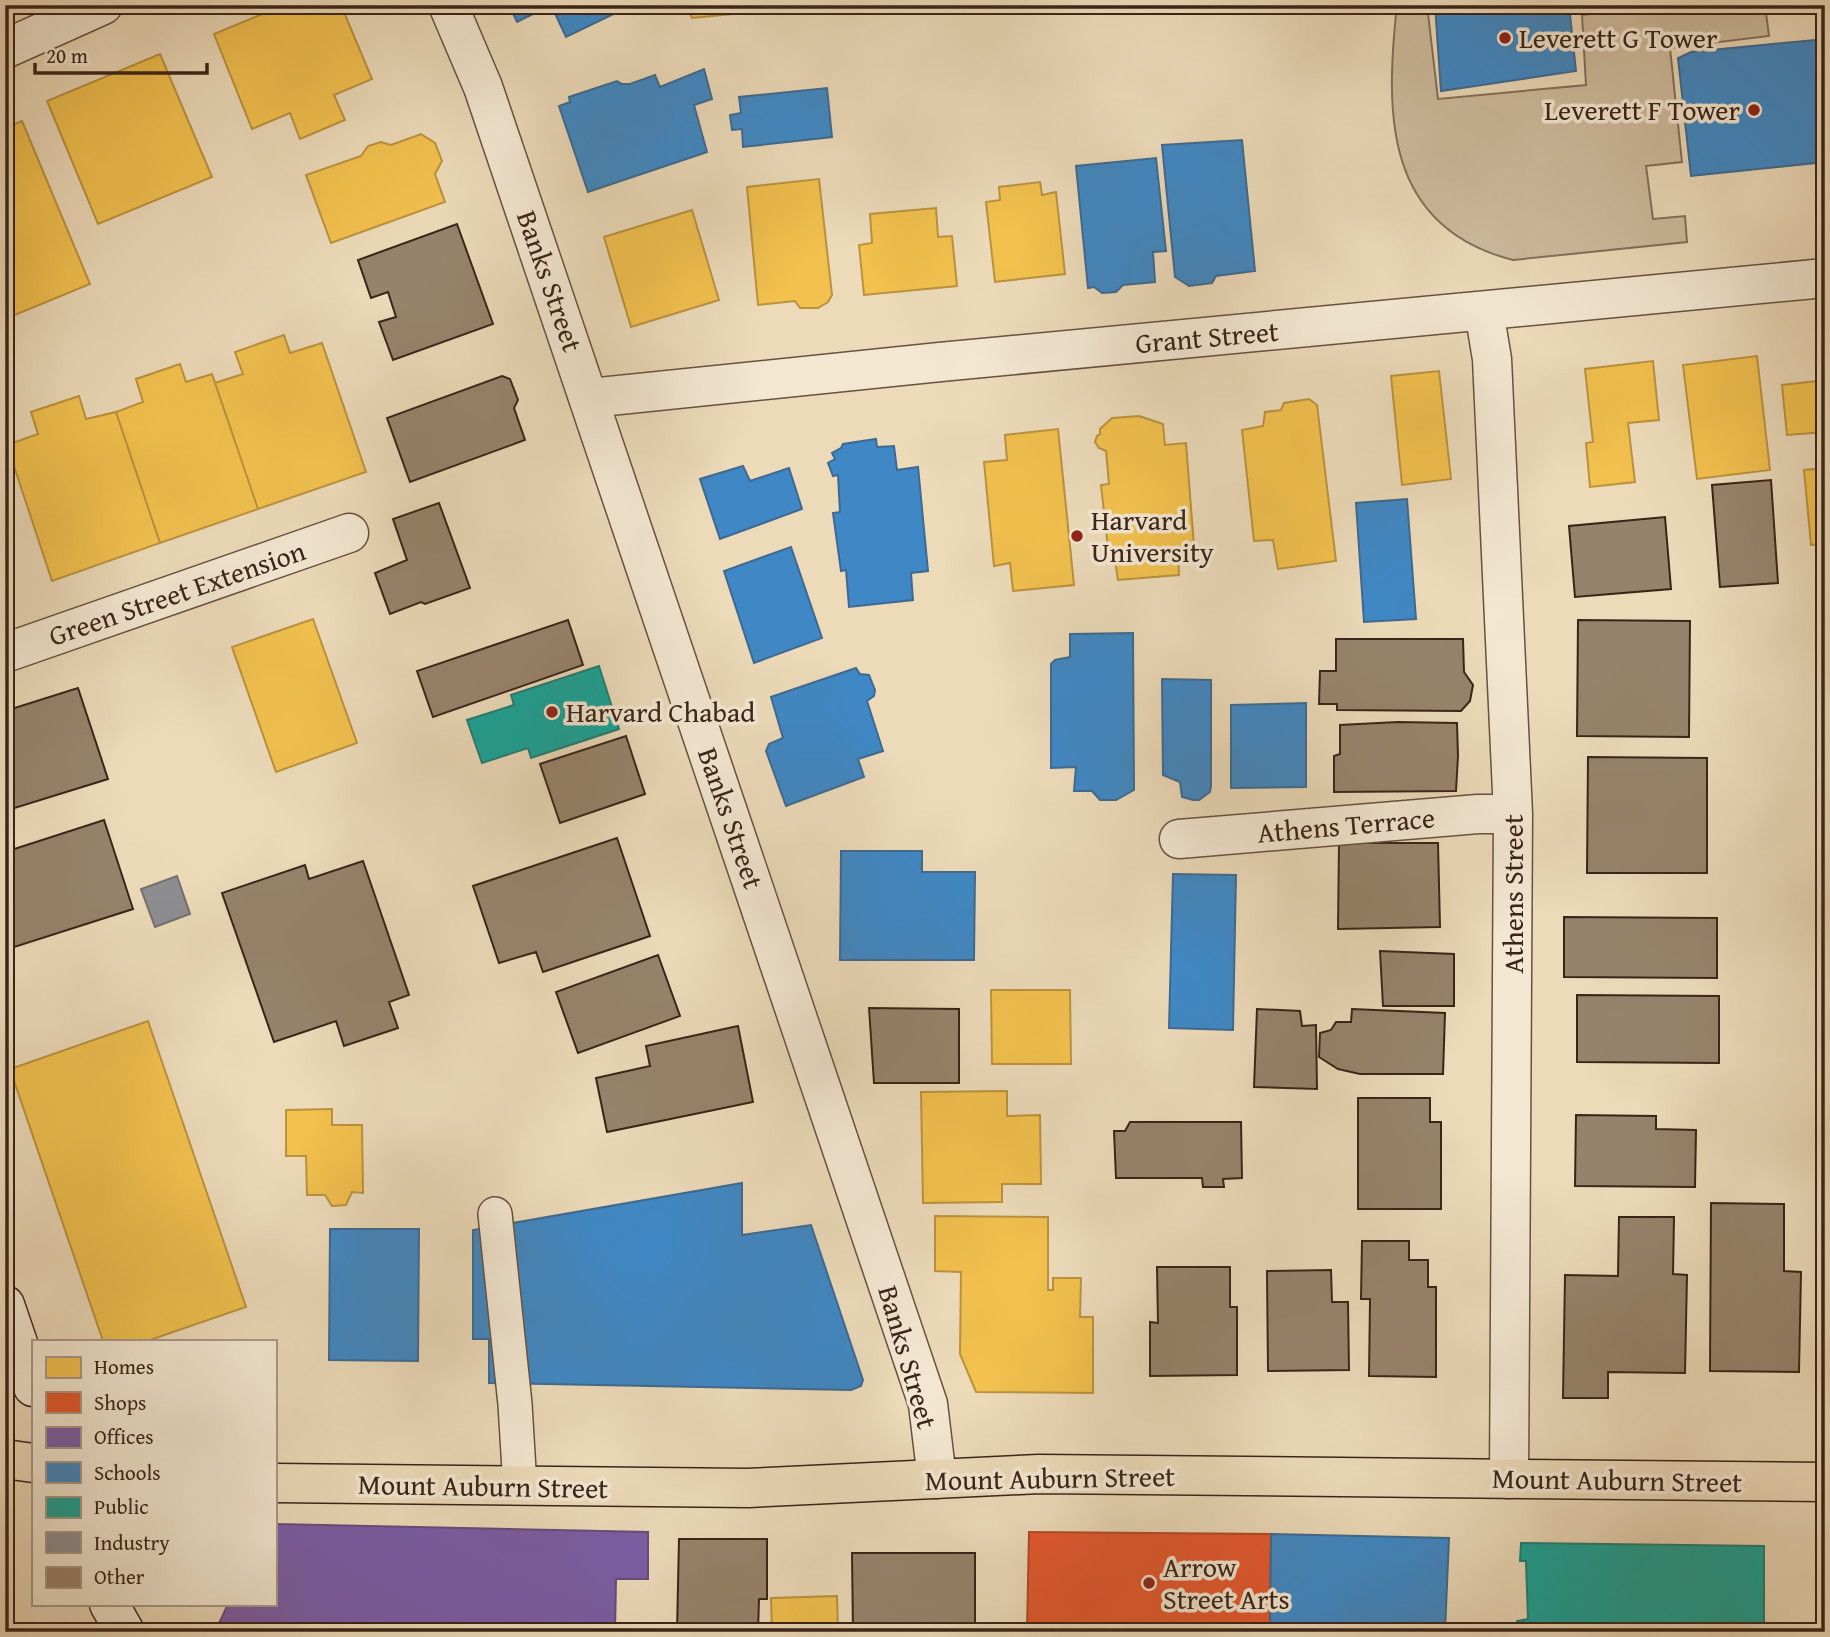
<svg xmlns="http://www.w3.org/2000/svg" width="1830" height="1637" viewBox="0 0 1830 1637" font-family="'Gentium Book Plus',serif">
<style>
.green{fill:#cebb9e;stroke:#84705b;stroke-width:2}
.homes{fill:#f2c14e;stroke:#bb923e;stroke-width:2}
.shops{fill:#e4572e;stroke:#b14827;stroke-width:2}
.offices{fill:#7b5ea7;stroke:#684d7c;stroke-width:2}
.schools{fill:#3f88c5;stroke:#3e6a91;stroke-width:2}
.public{fill:#17a398;stroke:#227d72;stroke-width:2}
.industry{fill:#8d8d92;stroke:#746e6d;stroke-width:2}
.building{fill:#97836c;stroke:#3a2418;stroke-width:2}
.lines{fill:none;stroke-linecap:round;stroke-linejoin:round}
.service-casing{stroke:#665240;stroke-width:36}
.minor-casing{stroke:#665240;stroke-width:41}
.secondary-casing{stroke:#3a2418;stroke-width:41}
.primary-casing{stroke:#3a2418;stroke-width:41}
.service{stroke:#f3e7d2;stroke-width:33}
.minor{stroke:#f3e7d2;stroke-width:38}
.secondary{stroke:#f3e7d2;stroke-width:38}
.primary{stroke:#ecdab9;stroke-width:38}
.poi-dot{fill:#8f2418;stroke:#f3e7d2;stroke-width:2.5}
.labels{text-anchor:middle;stroke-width:7;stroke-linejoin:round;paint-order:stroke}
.poi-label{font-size:28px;fill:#3a2418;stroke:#f3e7d2;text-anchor:start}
.street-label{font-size:28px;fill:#3a2418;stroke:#f3e7d2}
</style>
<rect width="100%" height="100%" fill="#ecdab9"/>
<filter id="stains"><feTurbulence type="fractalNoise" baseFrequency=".00286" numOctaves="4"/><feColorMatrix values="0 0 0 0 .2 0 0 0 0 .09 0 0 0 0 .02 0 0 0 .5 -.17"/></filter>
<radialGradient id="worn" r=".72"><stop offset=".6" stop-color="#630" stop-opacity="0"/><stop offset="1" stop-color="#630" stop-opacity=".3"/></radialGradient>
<path class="green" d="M 1397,5 L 1427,5 L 1438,99 L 1586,85 L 1582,15 L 1667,5 L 1765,5 L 1769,36 L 1670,48 L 1682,162 L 1646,166 L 1653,219 L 1685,216 L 1687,242 L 1513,260 C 1384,227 1385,114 1397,5 Z"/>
<path class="homes" d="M 284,5 L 341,5 L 372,79 L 334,95 L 345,120 L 300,139 L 290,113 L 252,129 L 214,34 Z
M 686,5 L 826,5 L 692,18 Z
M 160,54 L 212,177 L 98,224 L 47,101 Z
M 22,121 L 90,284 L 5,319 L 5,128 Z
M 421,134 L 435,143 L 442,161 L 435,174 L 445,202 L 331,243 L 306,175 L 361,156 L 368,146 L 381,142 L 391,145 Z
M 819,179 L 832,295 L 828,302 L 818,308 L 800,308 L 795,301 L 758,305 L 747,187 Z
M 1040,182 L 1042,195 L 1056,192 L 1065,274 L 995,282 L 986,202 L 1000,200 L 999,187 Z
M 936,208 L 938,237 L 952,236 L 957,286 L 864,295 L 859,245 L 872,243 L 870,214 Z
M 692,210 L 719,300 L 631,327 L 604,237 Z
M 284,335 L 290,353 L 322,343 L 366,472 L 258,509 L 215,383 L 243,374 L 235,352 Z
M 1757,356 L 1770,470 L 1697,479 L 1683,365 Z
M 1653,361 L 1659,420 L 1628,423 L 1635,482 L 1590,487 L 1586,443 L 1593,442 L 1585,369 Z
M 180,364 L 186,382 L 212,374 L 258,509 L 160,543 L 116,412 L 143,402 L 136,379 Z
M 1439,371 L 1451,479 L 1402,485 L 1391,376 Z
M 1825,380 L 1825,432 L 1787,435 L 1782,385 Z
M 79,396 L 86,419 L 116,412 L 160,543 L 52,581 L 7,445 L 38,434 L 31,412 Z
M 1309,399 L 1317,405 L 1336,561 L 1278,569 L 1273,540 L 1254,541 L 1242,430 L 1263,426 L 1265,412 L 1281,410 L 1284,403 Z
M 1139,416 L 1163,424 L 1165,445 L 1186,443 L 1194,546 L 1178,548 L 1179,575 L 1118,580 L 1113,547 L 1108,548 L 1101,485 L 1109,484 L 1106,451 L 1099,448 L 1095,442 L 1097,436 L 1100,434 L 1100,429 L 1112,418 Z
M 1058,429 L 1074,585 L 1013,591 L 1010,563 L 994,566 L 984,462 L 1007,460 L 1005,435 Z
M 1825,468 L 1825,544 L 1811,545 L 1804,470 Z
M 313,619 L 357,743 L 276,772 L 232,647 Z
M 991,990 L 1070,990 L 1071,1064 L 992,1064 Z
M 148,1021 L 246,1307 L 147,1341 L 103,1341 L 10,1069 Z
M 1007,1091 L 1007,1116 L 1040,1115 L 1041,1184 L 1002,1184 L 1002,1202 L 923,1203 L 921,1092 Z
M 332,1109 L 332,1125 L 362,1125 L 363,1193 L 352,1192 L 346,1205 L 332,1206 L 325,1195 L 307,1195 L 306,1156 L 286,1156 L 286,1110 Z
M 935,1216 L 1048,1217 L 1048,1290 L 1053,1290 L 1053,1278 L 1081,1278 L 1080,1317 L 1093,1317 L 1093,1393 L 976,1392 L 960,1354 L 961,1272 L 935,1271 Z
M 837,1596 L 838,1632 L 772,1632 L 771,1598 Z"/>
<path class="shops" d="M 1029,1532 L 1271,1534 L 1270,1632 L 1027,1632 Z"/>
<path class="offices" d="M 275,1524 L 648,1532 L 648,1579 L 616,1579 L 615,1632 L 215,1632 L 228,1604 L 275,1604 Z"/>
<path class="schools" d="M 509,5 L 551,5 L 517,22 Z
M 551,5 L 625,5 L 626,8 L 566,37 Z
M 1435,5 L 1569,5 L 1576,71 L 1441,91 Z
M 1825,39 L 1825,162 L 1691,176 L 1678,58 L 1691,52 Z
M 704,69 L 712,99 L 694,105 L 707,152 L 588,192 L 559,106 L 570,102 L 569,97 L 617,81 L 622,84 L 630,84 L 655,75 L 660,87 Z
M 827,88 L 832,137 L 743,147 L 742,129 L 732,130 L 730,115 L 741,113 L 739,97 Z
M 1242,140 L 1255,271 L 1216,276 L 1212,283 L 1189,286 L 1175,277 L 1162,145 Z
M 1156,158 L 1166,251 L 1153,252 L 1155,282 L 1123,285 L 1116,292 L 1102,293 L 1094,287 L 1088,288 L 1076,166 Z
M 876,439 L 877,447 L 894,446 L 897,470 L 918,467 L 928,571 L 911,573 L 913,600 L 849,607 L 846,570 L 841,571 L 833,513 L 840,512 L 838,475 L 833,476 L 828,463 L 835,459 L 832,453 L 841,448 L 843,444 Z
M 743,466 L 750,481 L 789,468 L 802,509 L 720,539 L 700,479 Z
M 1407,499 L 1416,619 L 1364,622 L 1356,503 Z
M 791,547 L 822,638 L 754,663 L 724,571 Z
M 1133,633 L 1134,790 L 1116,800 L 1100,800 L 1092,791 L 1074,791 L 1076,767 L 1051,768 L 1051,664 L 1055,660 L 1070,657 L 1070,634 Z
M 856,668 L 860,674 L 869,675 L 875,690 L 874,696 L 867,701 L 883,751 L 858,759 L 864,777 L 786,806 L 766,751 L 769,744 L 783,738 L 771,697 Z
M 1162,679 L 1211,680 L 1211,786 L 1210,792 L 1199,800 L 1193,800 L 1182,797 L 1180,782 L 1163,775 Z
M 1306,703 L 1306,787 L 1231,788 L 1231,705 Z
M 841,851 L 922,851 L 922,872 L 975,872 L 974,960 L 840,960 Z
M 1173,874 L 1236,875 L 1233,1030 L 1169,1028 Z
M 742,1183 L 742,1235 L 811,1225 L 863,1380 L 861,1386 L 851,1390 L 489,1383 L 489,1339 L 473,1339 L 473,1230 Z
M 330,1229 L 419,1229 L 418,1361 L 329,1360 Z
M 1271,1534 L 1449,1538 L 1445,1632 L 1270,1632 Z"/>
<path class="public" d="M 599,666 L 619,729 L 531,758 L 528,748 L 482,763 L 467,720 L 514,705 L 511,695 Z
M 1521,1543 L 1764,1546 L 1764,1632 L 1517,1632 L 1517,1621 L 1528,1619 L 1526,1561 L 1520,1561 Z"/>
<path class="industry" d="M 177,876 L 190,914 L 155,927 L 141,889 Z"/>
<path class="building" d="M 457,224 L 493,324 L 393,360 L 379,322 L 396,317 L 388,292 L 371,298 L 358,260 Z
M 502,376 L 510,379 L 518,400 L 514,408 L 525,440 L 410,482 L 387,418 Z
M 1771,480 L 1778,583 L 1720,587 L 1712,485 Z
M 439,503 L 470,588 L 425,604 L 421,602 L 390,614 L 375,573 L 407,560 L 393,519 Z
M 1665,517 L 1671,589 L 1575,597 L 1569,526 Z
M 568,620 L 583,665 L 433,717 L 417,671 Z
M 1578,620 L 1690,621 L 1689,737 L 1577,736 Z
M 1336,639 L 1463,639 L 1464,672 L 1473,685 L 1470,701 L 1461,711 L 1337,710 L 1337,704 L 1319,704 L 1320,671 L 1336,671 Z
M 78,688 L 108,779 L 5,811 L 5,711 Z
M 1398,722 L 1457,723 L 1458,756 L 1456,791 L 1334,792 L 1334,756 L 1340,754 L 1340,725 Z
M 626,736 L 645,794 L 560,823 L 540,764 Z
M 1588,757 L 1707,758 L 1707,873 L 1587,873 Z
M 104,820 L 133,909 L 5,950 L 5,852 Z
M 617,838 L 650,936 L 543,972 L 536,952 L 499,963 L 473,886 Z
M 1339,843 L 1438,843 L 1440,927 L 1338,929 Z
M 363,861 L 409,995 L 389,1002 L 398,1028 L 344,1046 L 336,1021 L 274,1042 L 222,893 L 305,865 L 309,879 Z
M 1564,917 L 1717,918 L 1717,978 L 1564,977 Z
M 1380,951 L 1454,954 L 1454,1006 L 1383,1006 Z
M 658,955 L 680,1016 L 578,1053 L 556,992 Z
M 1577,995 L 1719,996 L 1719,1063 L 1577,1062 Z
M 869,1008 L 959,1009 L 959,1083 L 874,1083 Z
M 1257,1009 L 1300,1011 L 1302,1026 L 1316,1025 L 1317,1089 L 1254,1087 Z
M 1352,1009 L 1445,1013 L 1443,1074 L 1360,1074 L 1338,1069 L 1319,1057 L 1320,1033 L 1331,1030 L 1336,1022 L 1351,1022 Z
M 738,1026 L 753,1102 L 607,1132 L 596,1078 L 650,1066 L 646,1046 Z
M 1358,1098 L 1430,1098 L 1430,1122 L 1441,1122 L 1441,1209 L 1358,1209 Z
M 1576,1115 L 1656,1116 L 1656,1129 L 1696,1130 L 1695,1187 L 1575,1186 Z
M 1130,1122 L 1241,1122 L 1242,1178 L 1223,1179 L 1224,1187 L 1203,1187 L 1202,1178 L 1116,1178 L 1114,1131 L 1125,1131 Z
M 1711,1203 L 1784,1204 L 1784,1271 L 1801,1272 L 1799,1372 L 1710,1371 Z
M 1619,1217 L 1674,1217 L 1673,1274 L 1687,1275 L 1685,1373 L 1608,1372 L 1608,1398 L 1563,1398 L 1565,1275 L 1618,1276 Z
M 1362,1241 L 1409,1241 L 1409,1260 L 1428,1260 L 1428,1287 L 1436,1287 L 1436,1377 L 1369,1376 L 1370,1299 L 1361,1299 Z
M 1157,1267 L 1230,1267 L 1230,1307 L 1237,1307 L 1237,1375 L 1150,1376 L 1150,1322 L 1158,1323 Z
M 1331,1270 L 1332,1302 L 1348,1302 L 1349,1370 L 1268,1371 L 1267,1271 Z
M 679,1539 L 767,1539 L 767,1599 L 759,1599 L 758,1632 L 677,1632 Z
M 852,1553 L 975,1553 L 975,1632 L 853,1632 Z"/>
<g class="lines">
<defs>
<path id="service" d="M 495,1214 L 515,1404 L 520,1487"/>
<path id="minor" d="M 448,5 L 483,87 L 928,1404 L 937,1479
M 5,49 L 103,5
M 1484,311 L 1492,359 L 1513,814 L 1509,1479
M 590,398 L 940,362 L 1825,278
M 5,653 L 349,533
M 1179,839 L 1478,814 L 1513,814"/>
<path id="secondary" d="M 5,1305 L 33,1387
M 109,1604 L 125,1632"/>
<path id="primary" d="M 5,1459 L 33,1463
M 275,1483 L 748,1488 L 1039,1474 L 1825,1482"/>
</defs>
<use href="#service" class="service-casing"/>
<use href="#minor" class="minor-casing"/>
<use href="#secondary" class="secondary-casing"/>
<use href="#primary" class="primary-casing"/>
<use href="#service" class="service"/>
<use href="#minor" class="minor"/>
<use href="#secondary" class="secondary"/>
<use href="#primary" class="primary"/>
</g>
<g class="poi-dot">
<circle cx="1505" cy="38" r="7"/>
<circle cx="1754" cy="110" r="7"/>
<circle cx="1077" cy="536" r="7"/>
<circle cx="552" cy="712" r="7"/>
<circle cx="1149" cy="1583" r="7"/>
</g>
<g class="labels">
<g class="poi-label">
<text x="1519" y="48">Leverett G Tower</text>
<text x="1740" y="120" text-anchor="end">Leverett F Tower</text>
<text x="1091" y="530">Harvard<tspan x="1091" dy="32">University</tspan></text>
<text x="566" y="722">Harvard Chabad</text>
<text x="1163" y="1577">Arrow<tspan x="1163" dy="32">Street Arts</tspan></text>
</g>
<g class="street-label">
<text transform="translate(550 281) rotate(71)" y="10">Banks Street</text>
<text transform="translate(1207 337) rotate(-5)" y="10">Grant Street</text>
<text transform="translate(177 593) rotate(-19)" y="10">Green Street Extension</text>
<text transform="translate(731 818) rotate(71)" y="10">Banks Street</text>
<text transform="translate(1346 825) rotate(-5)" y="10">Athens Terrace</text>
<text transform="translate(1513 894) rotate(-90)" y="10">Athens Street</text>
<text transform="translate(908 1357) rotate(74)" y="10">Banks Street</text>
<text transform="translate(1050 1478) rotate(-1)" y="10">Mount Auburn Street</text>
<text transform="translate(1617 1480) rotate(1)" y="10">Mount Auburn Street</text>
<text transform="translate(483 1486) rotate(1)" y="10">Mount Auburn Street</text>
</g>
</g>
<rect width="1830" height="1637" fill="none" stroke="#ecdab9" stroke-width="28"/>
<rect x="7" y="7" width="1816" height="1623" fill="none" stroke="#3a2418" stroke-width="3.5"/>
<rect x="14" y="14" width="1802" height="1609" fill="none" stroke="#3a2418" stroke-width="2"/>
<rect x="32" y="1340" width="245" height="266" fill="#f3e7d2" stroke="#a99988" stroke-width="2"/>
<rect x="46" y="1357" width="35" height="21" fill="#f2c14e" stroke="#a99988" stroke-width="2"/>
<text x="94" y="1374" font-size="21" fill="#3a2418">Homes</text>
<rect x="46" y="1392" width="35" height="21" fill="#e4572e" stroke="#a99988" stroke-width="2"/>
<text x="94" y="1410" font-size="21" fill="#3a2418">Shops</text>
<rect x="46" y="1427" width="35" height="21" fill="#7b5ea7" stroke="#a99988" stroke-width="2"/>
<text x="94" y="1444" font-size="21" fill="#3a2418">Offices</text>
<rect x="46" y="1462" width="35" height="21" fill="#3f88c5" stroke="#a99988" stroke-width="2"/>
<text x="94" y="1480" font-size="21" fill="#3a2418">Schools</text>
<rect x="46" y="1497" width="35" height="21" fill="#17a398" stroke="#a99988" stroke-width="2"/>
<text x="94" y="1514" font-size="21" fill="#3a2418">Public</text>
<rect x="46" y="1532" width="35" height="21" fill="#8d8d92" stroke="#a99988" stroke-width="2"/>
<text x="94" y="1550" font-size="21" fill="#3a2418">Industry</text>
<rect x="46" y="1567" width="35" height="21" fill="#97836c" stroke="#a99988" stroke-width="2"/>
<text x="94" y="1584" font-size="21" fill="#3a2418">Other</text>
<path d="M35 63v10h172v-10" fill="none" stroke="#3a2418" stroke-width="3.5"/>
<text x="46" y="63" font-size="21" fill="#3a2418" stroke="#f3e7d2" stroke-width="5" paint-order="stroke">20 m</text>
<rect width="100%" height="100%" filter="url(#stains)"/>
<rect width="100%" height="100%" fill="url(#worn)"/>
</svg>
